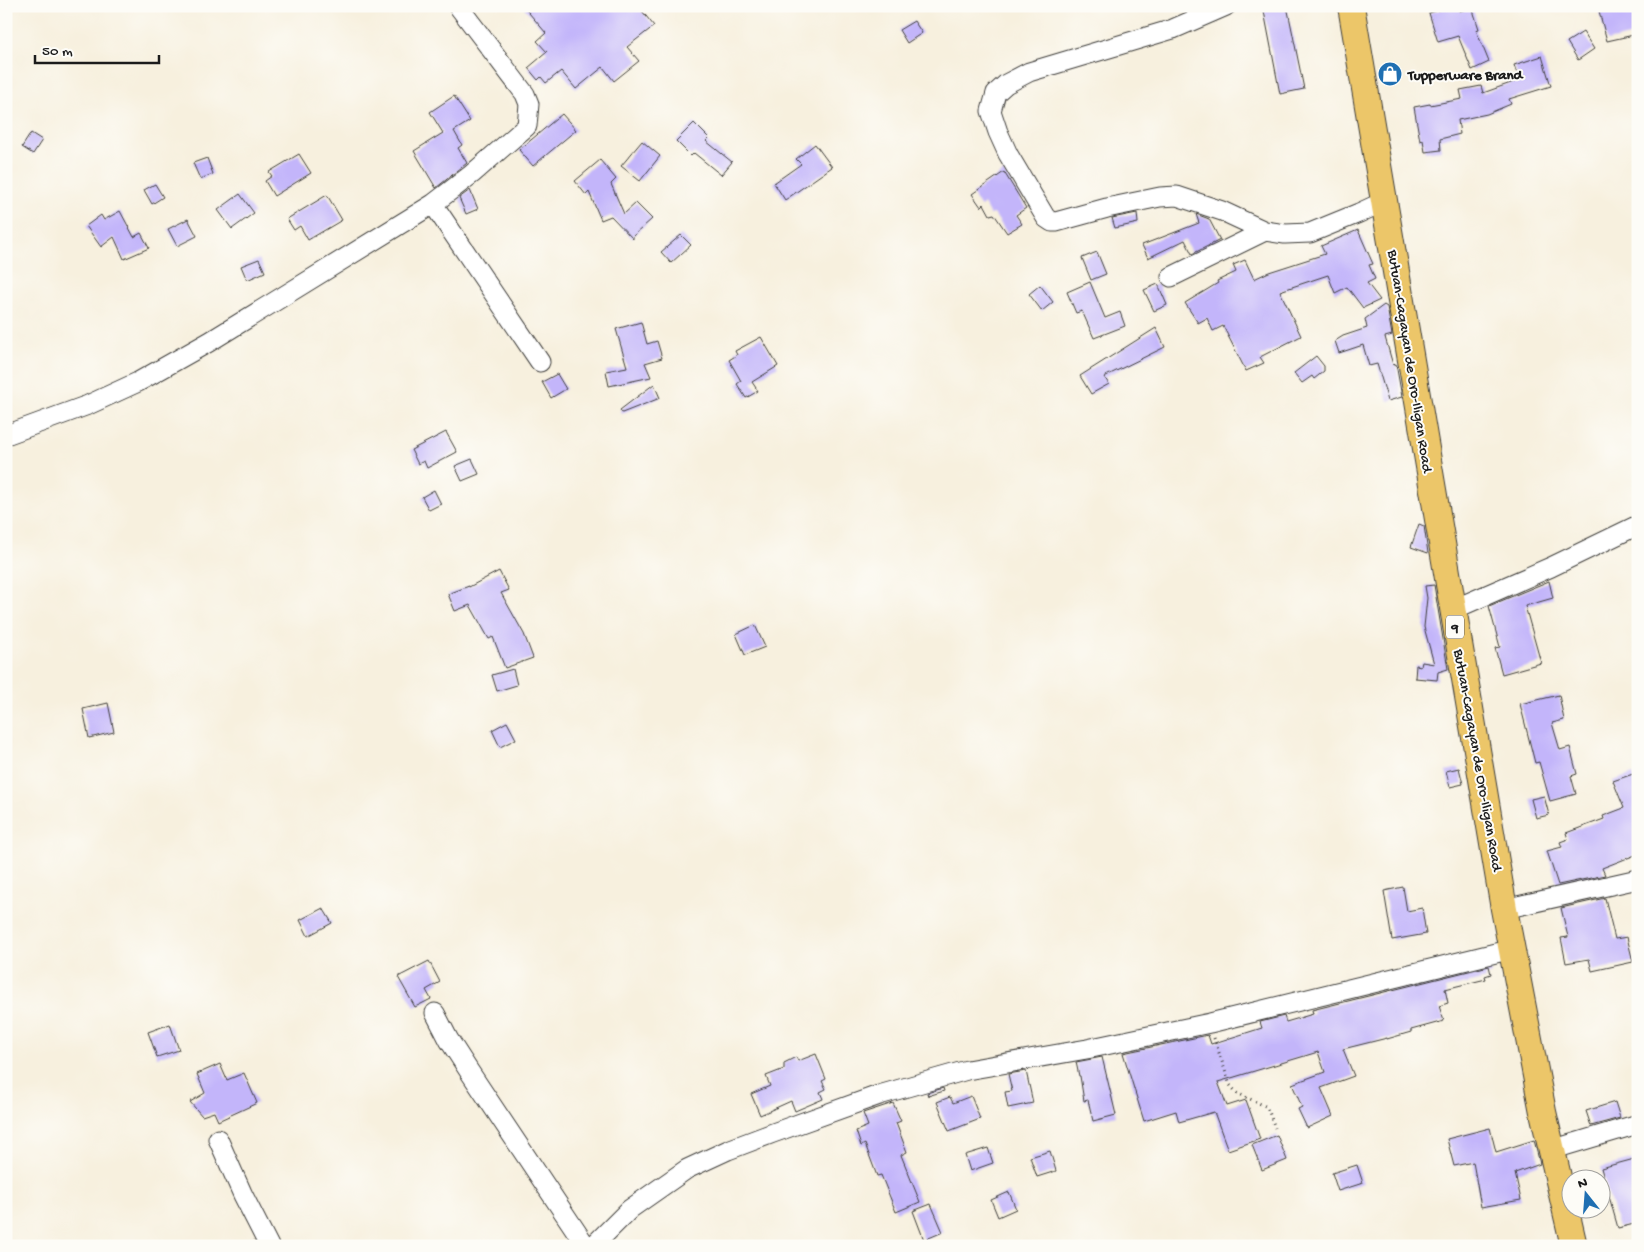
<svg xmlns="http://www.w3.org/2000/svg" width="1644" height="1252" viewBox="0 0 1644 1252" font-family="'Gochi Hand',sans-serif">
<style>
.building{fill:#c3b5fa}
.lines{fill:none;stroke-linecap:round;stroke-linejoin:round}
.minor-casing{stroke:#3d3c39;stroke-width:21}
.highway-casing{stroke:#3d3c39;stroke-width:28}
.path{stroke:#3d3c39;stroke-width:3;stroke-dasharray:1 4;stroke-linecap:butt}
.minor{stroke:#fff;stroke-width:19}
.highway{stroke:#ecc669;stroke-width:26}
.labels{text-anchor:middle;stroke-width:4;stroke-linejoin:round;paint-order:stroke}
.shield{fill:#fdfcf7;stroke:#605f5e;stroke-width:1}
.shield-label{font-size:14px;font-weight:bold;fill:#1c1c1c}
.poi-label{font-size:15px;font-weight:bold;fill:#1c1c1c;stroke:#fdfcf7;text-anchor:start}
.street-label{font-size:15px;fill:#1c1c1c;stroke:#fdfcf7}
</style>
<rect width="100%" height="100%" fill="#fdfcf7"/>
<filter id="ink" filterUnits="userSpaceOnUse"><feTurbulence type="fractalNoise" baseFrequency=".02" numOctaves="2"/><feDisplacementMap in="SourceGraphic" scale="10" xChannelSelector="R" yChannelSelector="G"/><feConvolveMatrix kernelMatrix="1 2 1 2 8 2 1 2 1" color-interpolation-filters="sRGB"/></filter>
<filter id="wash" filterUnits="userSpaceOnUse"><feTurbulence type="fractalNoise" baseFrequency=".0096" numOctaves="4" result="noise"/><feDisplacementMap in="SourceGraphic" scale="20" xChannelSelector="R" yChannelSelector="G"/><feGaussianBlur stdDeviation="1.12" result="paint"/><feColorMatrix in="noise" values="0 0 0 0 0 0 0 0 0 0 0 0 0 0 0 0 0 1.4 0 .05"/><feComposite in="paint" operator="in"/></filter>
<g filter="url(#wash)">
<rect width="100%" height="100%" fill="#f7f0de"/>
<g id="blocks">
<path class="building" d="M 523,6 L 638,6 L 654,26 L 627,47 L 639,61 L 614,81 L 603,67 L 576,89 L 561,71 L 546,83 L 541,77 L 538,80 L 528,68 L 547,52 L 537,41 L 546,33 Z
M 1263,6 L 1287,6 L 1304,89 L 1280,94 Z
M 1452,6 L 1459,6 L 1460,11 L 1472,7 L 1479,29 L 1476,30 L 1489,62 L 1472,70 L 1458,36 L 1438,42 L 1429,13 Z
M 1619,6 L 1638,6 L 1638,34 L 1607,41 L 1599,11 Z
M 914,21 L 922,33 L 907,43 L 899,30 Z
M 1583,32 L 1594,49 L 1578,60 L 1567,42 Z
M 1542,56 L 1551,86 L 1509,99 L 1511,104 L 1487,114 L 1458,120 L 1460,134 L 1440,139 L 1441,150 L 1425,152 L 1423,140 L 1420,141 L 1414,107 L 1430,104 L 1430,105 L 1462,99 L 1460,90 L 1481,86 L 1483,93 L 1519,80 L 1514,65 Z
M 454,96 L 470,121 L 454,131 L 462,145 L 458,148 L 467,163 L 436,188 L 414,151 L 443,133 L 430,112 Z
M 562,114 L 576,130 L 533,166 L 519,150 Z
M 694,123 L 709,138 L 706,141 L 732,162 L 721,175 L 694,153 L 691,156 L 676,141 Z
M 31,133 L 42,140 L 33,154 L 22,147 Z
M 642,141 L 660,156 L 640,181 L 621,166 Z
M 815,144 L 832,167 L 785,200 L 774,183 L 801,164 L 796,159 Z
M 299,154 L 311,173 L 274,196 L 265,181 L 272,176 L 269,172 Z
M 207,158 L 213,174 L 200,179 L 193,163 Z
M 600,160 L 616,179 L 611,184 L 624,214 L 636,203 L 652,219 L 633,236 L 633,239 L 611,216 L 601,220 L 589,192 L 586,195 L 575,181 Z
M 1004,172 L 1026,208 L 1016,215 L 1022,224 L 1007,233 L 994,214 L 990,215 L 984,204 L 981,207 L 972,194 Z
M 155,184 L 163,197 L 152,204 L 144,190 Z
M 470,190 L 478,209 L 466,214 L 459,198 Z
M 240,194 L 254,213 L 232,229 L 218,210 Z
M 327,195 L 342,220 L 308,240 L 300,226 L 294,230 L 287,219 Z
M 120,211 L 134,237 L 141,233 L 149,248 L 124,259 L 114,237 L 101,247 L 86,226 L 101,215 L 104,220 Z
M 1137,213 L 1138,223 L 1115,228 L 1112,218 Z
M 1196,214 L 1209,219 L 1220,240 L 1192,254 L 1185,240 L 1148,258 L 1142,245 L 1199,223 Z
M 188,219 L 197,236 L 177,246 L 168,229 Z
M 1358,230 L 1373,264 L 1369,265 L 1375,279 L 1367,283 L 1380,300 L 1363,308 L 1347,287 L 1335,293 L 1328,275 L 1280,291 L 1301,336 L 1260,357 L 1264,363 L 1246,371 L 1223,326 L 1213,331 L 1207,318 L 1198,323 L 1185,303 L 1218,283 L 1217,281 L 1236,272 L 1233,265 L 1245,260 L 1254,279 L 1269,272 L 1325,254 L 1321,246 Z
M 681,235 L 691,245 L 671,263 L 661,252 Z
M 1097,252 L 1106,274 L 1091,280 L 1082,258 Z
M 259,259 L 265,272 L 247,280 L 241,266 Z
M 1090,282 L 1105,318 L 1120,312 L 1125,326 L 1094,338 L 1082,311 L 1076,313 L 1067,292 Z
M 1158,284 L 1167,305 L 1154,311 L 1144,290 Z
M 1040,285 L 1053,302 L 1042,311 L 1029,294 Z
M 1384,305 L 1387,307 L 1392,335 L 1385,337 L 1393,365 L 1396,364 L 1402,397 L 1388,401 L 1377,364 L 1369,366 L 1363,345 L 1339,353 L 1335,341 L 1343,336 L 1367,328 L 1365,319 Z
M 641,322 L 647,344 L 657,341 L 662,358 L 645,363 L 651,377 L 609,386 L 606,371 L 627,367 L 616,329 Z
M 1156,328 L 1165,347 L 1104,377 L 1109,384 L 1091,394 L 1080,376 Z
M 761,337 L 778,366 L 752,382 L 758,391 L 746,398 L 737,384 L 741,381 L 729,360 L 737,355 L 735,351 Z
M 1316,356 L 1324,366 L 1324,371 L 1314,379 L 1312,376 L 1302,383 L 1294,373 Z
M 557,374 L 566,389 L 551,398 L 542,382 Z
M 654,384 L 660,398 L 622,413 L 620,410 Z
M 446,432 L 457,452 L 427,468 L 424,461 L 418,464 L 411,450 Z
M 472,459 L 479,474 L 462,481 L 455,466 Z
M 434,490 L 441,504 L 429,510 L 422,497 Z
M 1419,524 L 1424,526 L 1428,553 L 1411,547 Z
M 499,571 L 509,590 L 501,593 L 524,634 L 533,658 L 505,668 L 493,637 L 489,639 L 470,605 L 455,611 L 448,594 L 469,586 L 469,587 Z
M 1549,581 L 1553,598 L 1525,606 L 1541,663 L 1502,674 L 1495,648 L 1500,647 L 1489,606 Z
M 1434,585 L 1448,669 L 1438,672 L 1437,680 L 1415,678 L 1416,665 L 1421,666 L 1422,662 L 1434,664 L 1424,627 L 1427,598 L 1425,586 Z
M 755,625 L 765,647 L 745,655 L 736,634 Z
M 513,669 L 517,685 L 497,691 L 492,675 Z
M 1559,695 L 1564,720 L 1552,723 L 1560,750 L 1570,747 L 1577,774 L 1571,776 L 1576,794 L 1550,801 L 1539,762 L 1535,763 L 1520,704 Z
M 108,703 L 114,732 L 89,738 L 83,709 Z
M 507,722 L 516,739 L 500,747 L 492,730 Z
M 1459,768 L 1463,784 L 1450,787 L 1446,771 Z
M 1633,774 L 1638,786 L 1638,854 L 1602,868 L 1605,875 L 1558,885 L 1547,851 L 1562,847 L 1560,842 L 1568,839 L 1566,833 L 1604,819 L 1603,816 L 1624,808 L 1613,781 Z
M 1544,796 L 1549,815 L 1536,818 L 1531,799 Z
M 1403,887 L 1407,911 L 1422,908 L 1426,934 L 1392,940 L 1384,891 Z
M 1605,898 L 1615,939 L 1627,937 L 1633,962 L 1592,971 L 1589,959 L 1566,963 L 1561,938 L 1568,937 L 1561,908 Z
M 323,908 L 332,923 L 308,936 L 300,920 Z
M 429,961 L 440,982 L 426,990 L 431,999 L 415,1007 L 398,977 Z
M 1489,966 L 1491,974 L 1485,976 L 1486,979 L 1445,989 L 1448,1003 L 1439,1006 L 1444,1021 L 1411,1030 L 1411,1032 L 1387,1039 L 1387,1038 L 1343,1049 L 1354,1076 L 1321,1088 L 1333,1116 L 1307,1128 L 1298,1109 L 1302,1107 L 1292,1084 L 1325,1072 L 1318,1052 L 1218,1082 L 1227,1106 L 1246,1100 L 1260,1139 L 1228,1150 L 1214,1112 L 1179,1122 L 1176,1111 L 1144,1121 L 1123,1053 L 1208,1035 L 1211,1044 L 1262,1028 L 1260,1022 L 1284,1016 L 1286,1022 L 1313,1014 L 1312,1010 Z
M 170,1024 L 179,1050 L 157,1057 L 148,1032 Z
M 816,1054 L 826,1079 L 822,1081 L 826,1089 L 820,1092 L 823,1099 L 795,1111 L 791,1101 L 760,1115 L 751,1094 L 770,1086 L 766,1076 L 784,1069 L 784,1063 L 796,1057 L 798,1061 Z
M 1102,1057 L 1116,1115 L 1093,1121 L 1088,1100 L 1084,1101 L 1080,1076 L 1079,1076 L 1076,1062 Z
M 220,1064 L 227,1080 L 244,1073 L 257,1103 L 218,1121 L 214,1112 L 202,1116 L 190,1102 L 205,1093 L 197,1074 Z
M 1026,1071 L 1033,1103 L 1008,1108 L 1005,1092 L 1012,1091 L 1008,1074 Z
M 943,1088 L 944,1091 L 928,1096 L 927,1093 Z
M 971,1096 L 980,1119 L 949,1131 L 937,1102 L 950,1097 L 953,1103 Z
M 1615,1102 L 1620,1118 L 1591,1126 L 1586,1111 Z
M 893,1103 L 901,1121 L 896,1123 L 907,1152 L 901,1155 L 920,1202 L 896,1212 L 881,1175 L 877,1176 L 865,1144 L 861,1146 L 856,1131 L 868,1126 L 863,1113 Z
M 1490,1128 L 1496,1152 L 1534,1140 L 1540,1164 L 1515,1173 L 1521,1200 L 1481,1207 L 1473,1162 L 1454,1166 L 1447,1139 Z
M 1277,1135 L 1287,1160 L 1262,1170 L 1252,1145 Z
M 988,1148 L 993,1163 L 970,1171 L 965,1155 Z
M 1050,1151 L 1056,1171 L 1037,1177 L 1030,1157 Z
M 1638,1158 L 1638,1223 L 1618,1228 L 1601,1168 Z
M 1357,1165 L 1363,1183 L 1338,1191 L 1332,1173 Z
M 1009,1192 L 1016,1209 L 998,1217 L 991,1200 Z
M 931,1204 L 943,1232 L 924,1240 L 913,1211 Z"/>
</g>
</g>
<g filter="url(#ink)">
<use href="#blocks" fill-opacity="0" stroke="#3d3c39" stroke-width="1"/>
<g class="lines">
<defs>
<path id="minor" d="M 1226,6 L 1173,29 L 1029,72 L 1006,84 L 996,93 L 991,111 L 998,132 L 1008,154 L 1046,218 L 1052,222 L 1056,222 L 1107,208 L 1160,197 L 1177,196 L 1222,211 L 1265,231 L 1285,234 L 1310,233 L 1359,213 L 1385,201
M 433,204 L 540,362
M 1171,277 L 1265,231
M 6,435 L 88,405 L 138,382 L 209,342 L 433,204 L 472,174 L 527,126 L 529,104 L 525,94 L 458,6
M 1452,610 L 1551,567 L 1638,525
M 1504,909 L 1638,879
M 435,1013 L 449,1040 L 469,1071 L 586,1246
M 218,1139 L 243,1195 L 269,1246
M 1551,1150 L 1638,1124
M 593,1246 L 630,1209 L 687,1169 L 728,1150 L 773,1133 L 879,1095 L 967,1070 L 1087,1049 L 1210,1023 L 1512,949"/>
<path id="highway" d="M 1351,6 L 1504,909 L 1543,1112 L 1574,1246"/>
</defs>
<use href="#minor" class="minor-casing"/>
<use href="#highway" class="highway-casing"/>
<path class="path" d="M 1214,1038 L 1230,1085 L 1237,1093 L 1265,1106 L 1269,1112 L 1275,1128"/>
<use href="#minor" class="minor"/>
<use href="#highway" class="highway"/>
</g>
</g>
<defs>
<symbol id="shop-disc" viewBox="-11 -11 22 22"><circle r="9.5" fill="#1f6fb2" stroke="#fdfcf7"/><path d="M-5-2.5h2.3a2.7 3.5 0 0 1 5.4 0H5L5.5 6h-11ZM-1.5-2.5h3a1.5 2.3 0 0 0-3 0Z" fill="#fff"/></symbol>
</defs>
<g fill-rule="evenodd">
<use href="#shop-disc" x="1376" y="60" width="28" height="28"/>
</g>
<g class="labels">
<rect class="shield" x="1446" y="615.5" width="18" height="23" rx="4"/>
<g class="shield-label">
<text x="1455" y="632">9</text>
</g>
<g class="poi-label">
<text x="1408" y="79">Tupperware Brand</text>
</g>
<g class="street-label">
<text transform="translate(1411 361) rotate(81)" y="5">Butuan-Cagayan de Oro-Iligan Road</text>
<text transform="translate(1479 760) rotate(80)" y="5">Butuan-Cagayan de Oro-Iligan Road</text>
</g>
</g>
<rect width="1644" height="1252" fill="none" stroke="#fdfcf7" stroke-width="25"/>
<g transform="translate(1586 1194) rotate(343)"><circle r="24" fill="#fdfcf7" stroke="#a3a29f"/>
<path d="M0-4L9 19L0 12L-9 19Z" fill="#1f6fb2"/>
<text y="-8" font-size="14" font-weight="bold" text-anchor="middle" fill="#1c1c1c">N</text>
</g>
<path d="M35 55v8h124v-8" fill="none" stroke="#1c1c1c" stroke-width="2.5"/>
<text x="42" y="55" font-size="15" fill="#1c1c1c" stroke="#fdfcf7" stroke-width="4" paint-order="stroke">50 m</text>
</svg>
